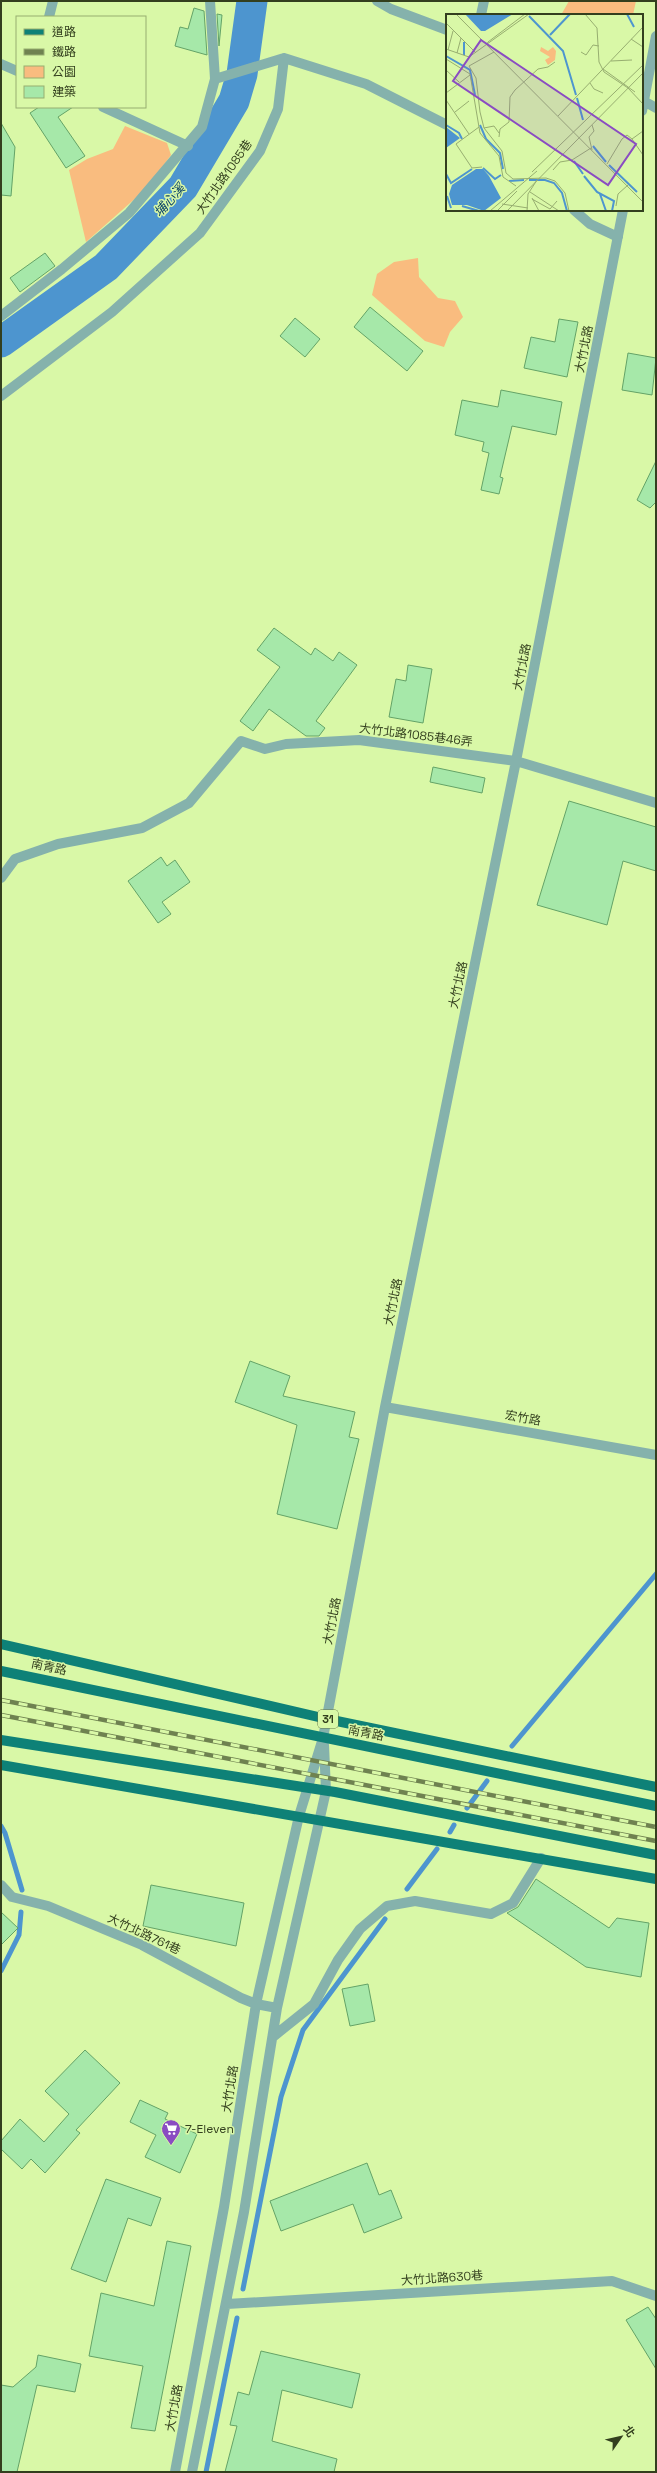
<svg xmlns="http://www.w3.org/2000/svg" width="657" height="2473" viewBox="0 0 657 2473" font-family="'Space Grotesk','Noto Sans TC',sans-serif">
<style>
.green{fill:#f9bc7f}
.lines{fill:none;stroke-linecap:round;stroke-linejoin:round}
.stream{stroke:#4d95cf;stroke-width:5}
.river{stroke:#4d95cf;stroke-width:31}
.building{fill:#a6e8a9;stroke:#64a367}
.minor{stroke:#85b2ac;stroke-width:10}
.major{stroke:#0e8177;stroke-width:10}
.rail-casing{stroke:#6f8250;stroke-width:4.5}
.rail{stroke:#d9f8a7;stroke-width:3;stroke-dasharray:9;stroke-linecap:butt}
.labels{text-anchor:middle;stroke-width:3;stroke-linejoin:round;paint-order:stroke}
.shield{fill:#d9f8a7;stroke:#657647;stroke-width:1}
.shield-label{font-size:11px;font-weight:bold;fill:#333f1e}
.street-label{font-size:12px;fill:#333f1e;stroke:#d9f8a7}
.poi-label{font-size:12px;fill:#333f1e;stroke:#d9f8a7;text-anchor:start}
.water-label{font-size:13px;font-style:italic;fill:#0a4269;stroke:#d9f8a7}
.inset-river{fill:none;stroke:#4d95cf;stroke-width:2}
.inset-road{fill:none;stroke:#97ae70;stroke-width:1}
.view{fill:#8a4cc2;fill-opacity:0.15;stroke:#8a4cc2;stroke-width:2}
.inset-edge{fill:none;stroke:#333f1e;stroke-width:2}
</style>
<rect width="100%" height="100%" fill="#d9f8a7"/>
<path class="green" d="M 569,1 L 636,1 L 633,15 L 561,15 Z
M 125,126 L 167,143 L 171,155 L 147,188 L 86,242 L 69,170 L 87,159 L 113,149 Z
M 418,258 L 419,277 L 438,298 L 455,301 L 463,317 L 450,332 L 444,347 L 425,341 L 372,295 L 377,274 L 394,262 Z"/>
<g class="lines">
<path class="stream" d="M 512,1746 L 656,1574
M 467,1808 L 487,1781
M 1,1826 L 5,1833 L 22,1890
M 450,1832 L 454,1825
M 407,1889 L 437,1849
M 1,1971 L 19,1935 L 21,1912
M 243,2289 L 281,2097 L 303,2030 L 385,1919
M 206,2472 L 237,2318"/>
<path class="river" d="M 1,342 L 106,267 L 183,187 L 234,101 L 242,74 L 252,1"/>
</g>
<path class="building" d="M 194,8 L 204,11 L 207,55 L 175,46 L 180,27 L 188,29 Z
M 217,14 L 222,15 L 219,46 Z
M 39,107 L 73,107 L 58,117 L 85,156 L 66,168 L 30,113 Z
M 1,123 L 15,147 L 11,196 L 1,195 Z
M 45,253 L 55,266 L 20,292 L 10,278 Z
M 370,307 L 423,351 L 407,371 L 354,327 Z
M 295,318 L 320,339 L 305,357 L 280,336 Z
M 559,319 L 578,322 L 567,377 L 524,368 L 531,337 L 555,342 Z
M 628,353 L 656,358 L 652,395 L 622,390 Z
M 501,390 L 562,402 L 556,435 L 512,426 L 500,477 L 503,478 L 499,494 L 481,490 L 489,453 L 482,451 L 484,442 L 455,435 L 462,400 L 498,407 Z
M 656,461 L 656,502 L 650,508 L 637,500 Z
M 274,628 L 311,655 L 315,648 L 333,661 L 339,652 L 357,665 L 316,721 L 325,728 L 319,736 L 306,736 L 269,709 L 253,731 L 240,721 L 280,667 L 257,650 Z
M 408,665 L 432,669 L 423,723 L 389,717 L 396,679 L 406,681 Z
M 433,767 L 485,778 L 482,793 L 430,782 Z
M 569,801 L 656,827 L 656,871 L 623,861 L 607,925 L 537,905 Z
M 161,857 L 167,866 L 175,860 L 190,882 L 162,902 L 171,914 L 158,923 L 128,881 Z
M 250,1361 L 290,1376 L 283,1396 L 355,1412 L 349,1437 L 359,1439 L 337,1529 L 277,1514 L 297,1425 L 235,1402 Z
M 536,1879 L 609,1928 L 617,1918 L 649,1923 L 641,1977 L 586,1967 L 507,1913 L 518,1907 Z
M 151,1885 L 244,1903 L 236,1946 L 143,1926 Z
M 1,1912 L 18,1928 L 1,1945 Z
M 368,1984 L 375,2021 L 350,2026 L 342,1989 Z
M 85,2050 L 120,2083 L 76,2130 L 80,2133 L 45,2173 L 31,2159 L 22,2169 L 1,2149 L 1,2141 L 20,2119 L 44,2142 L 69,2114 L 45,2091 Z
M 140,2100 L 168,2113 L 165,2119 L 197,2134 L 180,2173 L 145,2157 L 156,2135 L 130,2122 Z
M 367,2163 L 379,2195 L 391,2190 L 402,2218 L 364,2233 L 353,2204 L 281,2231 L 270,2201 Z
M 106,2179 L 161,2198 L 151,2226 L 128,2218 L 106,2282 L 71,2269 Z
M 167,2241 L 191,2246 L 155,2431 L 131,2428 L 143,2366 L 89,2356 L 101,2293 L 154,2306 Z
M 648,2307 L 656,2319 L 656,2369 L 626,2320 Z
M 261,2351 L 360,2374 L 352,2408 L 282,2390 L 272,2441 L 337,2459 L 334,2472 L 225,2472 L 237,2426 L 230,2425 L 238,2392 L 249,2395 Z
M 38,2355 L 81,2364 L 75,2392 L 37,2385 L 17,2472 L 1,2472 L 1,2385 L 13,2387 L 36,2367 Z"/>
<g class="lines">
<path class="minor" d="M 377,1 L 391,9 L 447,30
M 481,15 L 484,1
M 49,17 L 53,1
M 284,58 L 366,84 L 447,125
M 1,64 L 17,71
M 215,79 L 284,58
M 642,100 L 656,108
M 103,107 L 188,146
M 642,111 L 656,36
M 574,210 L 590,224 L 618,237
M 1,316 L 62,269 L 129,213 L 202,127 L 215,79 L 210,1
M 1,396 L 112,312 L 200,233 L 260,151 L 278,109 L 284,58
M 1,878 L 15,859 L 58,844 L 142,828 L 189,803 L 241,741 L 265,749 L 286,744 L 359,740 L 516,761 L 656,803
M 385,1407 L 656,1455
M 1,1885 L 12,1897 L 48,1906 L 142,1945 L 241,1998 L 256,2004 L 277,2008
M 274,2036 L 314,2004 L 338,1960 L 360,1929 L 387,1906 L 415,1901 L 491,1914 L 513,1903 L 541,1858
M 227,2304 L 612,2281 L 656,2296
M 175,2472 L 224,2207 L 256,2004 L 299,1816 L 323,1738 L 385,1407 L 516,761 L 623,210
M 192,2472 L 244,2212 L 277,2008 L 326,1791 L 324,1745"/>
<path class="major" d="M 1,1644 L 327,1719 L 656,1787
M 1,1671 L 656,1806
M 1,1740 L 335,1792 L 656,1855
M 1,1765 L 656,1879"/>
<defs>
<path id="rail" d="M 1,1700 L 656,1827
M 1,1715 L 656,1841"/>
</defs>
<use href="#rail" class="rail-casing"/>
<use href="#rail" class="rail"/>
</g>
<defs>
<symbol id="supermarket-pin" viewBox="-11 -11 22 30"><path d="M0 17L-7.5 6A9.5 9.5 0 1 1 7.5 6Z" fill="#8a4cc2" stroke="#d9f8a7"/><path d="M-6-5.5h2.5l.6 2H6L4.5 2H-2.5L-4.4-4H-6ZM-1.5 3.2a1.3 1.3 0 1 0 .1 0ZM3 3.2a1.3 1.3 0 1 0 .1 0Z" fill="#fff"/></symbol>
</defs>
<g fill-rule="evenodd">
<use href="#supermarket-pin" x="160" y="2118" width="22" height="30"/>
</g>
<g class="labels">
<rect class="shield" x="318" y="1710" width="20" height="18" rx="3"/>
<g class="shield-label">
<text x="328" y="1723">31</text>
</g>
<g class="street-label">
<text transform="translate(224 177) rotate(-55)" y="4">大竹北路1085巷</text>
<text transform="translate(584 349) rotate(-79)" y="4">大竹北路</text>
<text transform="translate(522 667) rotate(-79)" y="4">大竹北路</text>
<text transform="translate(416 735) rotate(7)" y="4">大竹北路1085巷46弄</text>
<text transform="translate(458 985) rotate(-78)" y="4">大竹北路</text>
<text transform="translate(393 1302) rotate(-78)" y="4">大竹北路</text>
<text transform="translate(523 1418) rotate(10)" y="4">宏竹路</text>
<text transform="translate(332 1621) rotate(-79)" y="4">大竹北路</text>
<text transform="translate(49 1667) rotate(12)" y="4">南青路</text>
<text transform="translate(366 1733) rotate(11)" y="4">南青路</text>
<text transform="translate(144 1934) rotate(25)" y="4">大竹北路761巷</text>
<text transform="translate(230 2089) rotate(-81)" y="4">大竹北路</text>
<text transform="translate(442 2278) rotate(-4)" y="4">大竹北路630巷</text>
<text transform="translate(174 2408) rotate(-80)" y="4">大竹北路</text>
</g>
<g class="poi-label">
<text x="185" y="2133">7-Eleven</text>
</g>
<g class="water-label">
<text transform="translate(169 200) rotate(-48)" y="5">埔心溪</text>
</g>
</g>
<g transform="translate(446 14)">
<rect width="197" height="197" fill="#d9f8a7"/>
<path d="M 95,33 L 102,37 L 107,33 L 110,37 L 109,46 L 102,51 L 99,46 L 104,43 L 94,37 Z" fill="#f9bc7f"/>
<path d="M 19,0 L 67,0 L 39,17 L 35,17 ZM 0,113 L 14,124 L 0,134 ZM 30,155 L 37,155 L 43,162 L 55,184 L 38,197 L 21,191 L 6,191 L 3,180 L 6,171 Z" fill="#4d95cf"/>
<path class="inset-river" d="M 181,0 L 188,13M 83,2 L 117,37 L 130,81M 104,21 L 124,0M 18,28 L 18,41M 0,42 L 24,56 L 29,81M 131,84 L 137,106M 0,111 L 13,119 L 16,125M 34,111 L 40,125 L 54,139 L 57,155M 147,132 L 160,148M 128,147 L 137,160M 163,151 L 191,178M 37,154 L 49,165 L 55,161M 0,160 L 5,169 L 26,155M 138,162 L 151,178 L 168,187 L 166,197M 83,166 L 99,166 L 108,169 L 116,179 L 121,197M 63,167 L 78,166M 154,180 L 160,197M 1,182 L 5,194M 16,192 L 33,197"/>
<path class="inset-road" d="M 10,0 L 197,188M 139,0 L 151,14 L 153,48 L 158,58 L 182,74 L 197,90M 0,9 L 30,39M 185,25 L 197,33M 41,31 L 42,28 L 79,0M 0,35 L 23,43 L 83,0M 2,36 L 7,17M 135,38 L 140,41 L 147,31 L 153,32M 11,39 L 15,24M 0,45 L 24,60 L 34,119 L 53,142 L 57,163 L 70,172M 165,47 L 186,46M 23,52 L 30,64 L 34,98 L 38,114 L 56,137 L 60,159 L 67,165 L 100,164 L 109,167 L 119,179 L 123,197M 23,52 L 48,38M 157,55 L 189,78M 0,56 L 13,68M 144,69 L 148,75 L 157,79M 0,79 L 24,61M 0,86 L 23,120M 9,98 L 23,87M 112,102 L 197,13M 33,113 L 10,130 L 26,154 L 36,153M 38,114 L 48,112 L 53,119M 53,123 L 54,115 L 63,108 L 64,83 L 69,76 L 92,55 L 102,53 L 109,48M 186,125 L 197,141M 146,136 L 143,123 L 148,117 L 146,111M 161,150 L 176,125 L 181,121 L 186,125 L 197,117M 107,156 L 114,148 L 126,146 L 145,134M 86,158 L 197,51M 0,177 L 0,194M 84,178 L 113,197M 86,184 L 93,197M 86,185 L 104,195 L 111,187M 56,190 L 82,194M 170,192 L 172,180 L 182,171M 44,197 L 91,157M 51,197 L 71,177M 61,197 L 197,59M 81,197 L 82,180 L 91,166"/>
<path class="view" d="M 35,26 L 190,130 L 162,171 L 7,67 Z"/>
<rect width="197" height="197" class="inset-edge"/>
</g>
<rect width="657" height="2473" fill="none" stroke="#333f1e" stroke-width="4"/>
<rect x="16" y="16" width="130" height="92" fill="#d9f8a7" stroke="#97ae70"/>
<rect x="24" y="29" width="20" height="6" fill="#0e8177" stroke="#97ae70"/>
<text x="52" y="36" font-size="12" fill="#333f1e">道路</text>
<rect x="24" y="49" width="20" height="6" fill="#6f8250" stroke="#97ae70"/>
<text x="52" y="56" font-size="12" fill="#333f1e">鐵路</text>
<rect x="24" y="66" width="20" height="12" fill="#f9bc7f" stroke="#97ae70"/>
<text x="52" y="76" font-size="12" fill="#333f1e">公園</text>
<rect x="24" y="86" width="20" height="12" fill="#a6e8a9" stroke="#97ae70"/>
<text x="52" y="96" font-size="12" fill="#333f1e">建築</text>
<g transform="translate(621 2437) rotate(56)" stroke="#d9f8a7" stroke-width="3" paint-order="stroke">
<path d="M0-3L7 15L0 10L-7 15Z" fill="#333f1e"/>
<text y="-6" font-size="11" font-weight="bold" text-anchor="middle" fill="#333f1e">北</text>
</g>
</svg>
